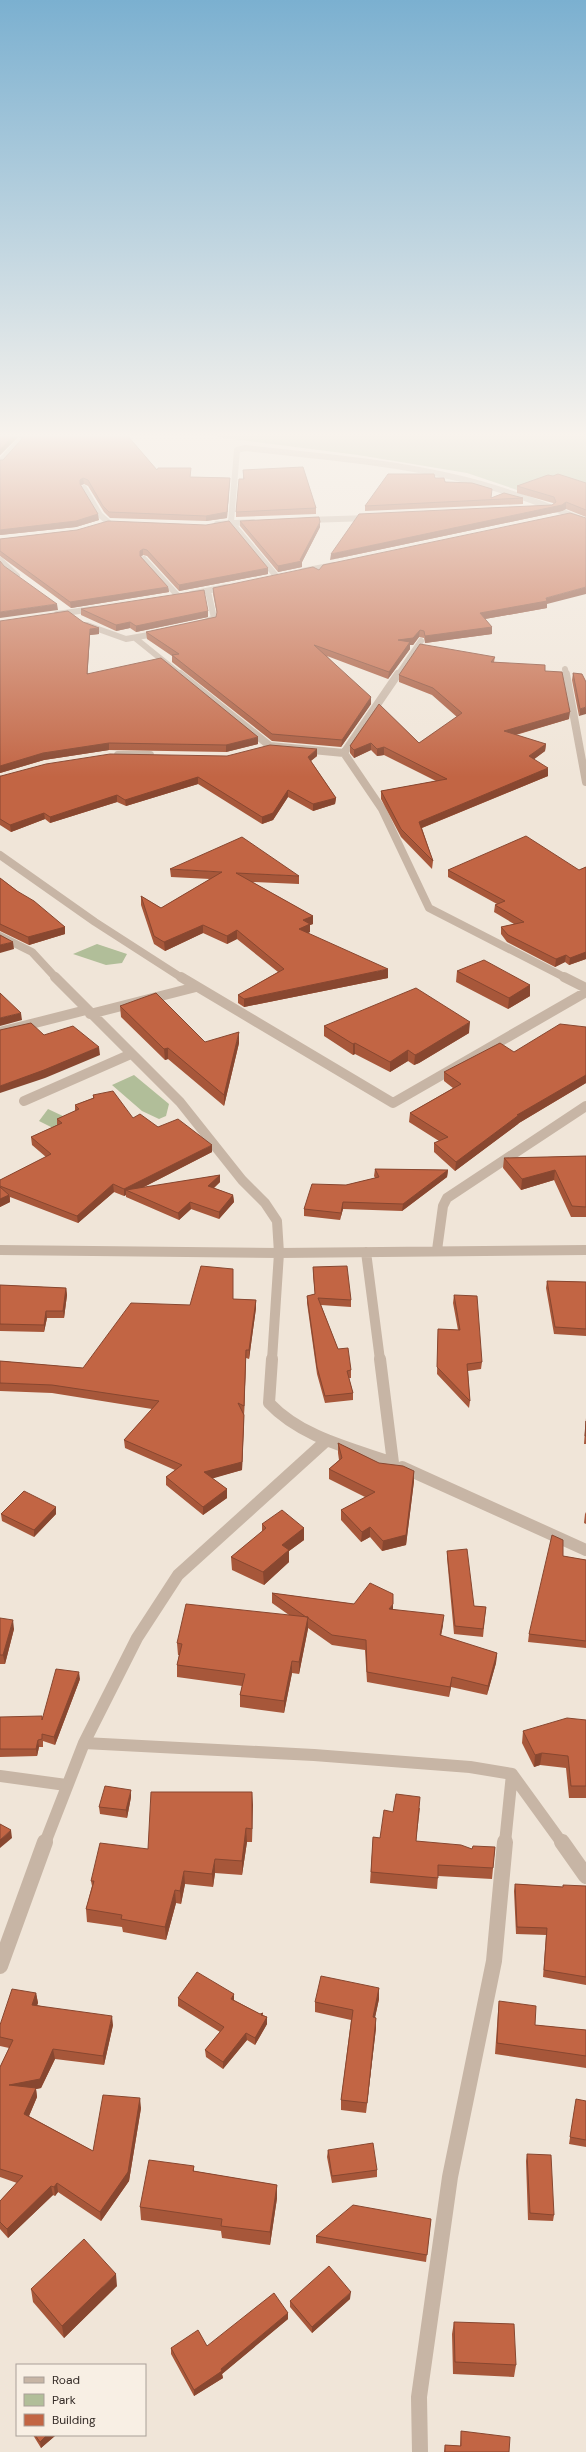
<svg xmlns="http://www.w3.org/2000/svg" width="586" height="2452" viewBox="0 0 586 2452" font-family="'DM Sans',sans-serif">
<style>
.green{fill:#b1be99}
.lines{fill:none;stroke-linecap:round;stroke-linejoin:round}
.minor-far4{stroke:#c7b5a5;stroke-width:6}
.minor-far3{stroke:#c7b5a5;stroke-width:8}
.minor-far2{stroke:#c7b5a5;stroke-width:10}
.minor-far1{stroke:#c7b5a5;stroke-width:12}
.minor{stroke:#c7b5a5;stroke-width:16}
.wall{fill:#a7573a}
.shaded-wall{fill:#884730}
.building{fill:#c26544;stroke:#884730}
</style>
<rect width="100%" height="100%" fill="#f0e5d8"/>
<path class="green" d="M 207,434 L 586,434 L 586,483 L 530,483 L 517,490 L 467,473 L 358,455 L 224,438 Z
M 97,944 L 127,954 L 122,963 L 106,965 L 73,954 Z
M 134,1075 L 169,1104 L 166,1116 L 159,1119 L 142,1111 L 112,1085 Z
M 48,1109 L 65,1117 L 55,1129 L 39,1121 Z"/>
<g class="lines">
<path class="minor-far4" d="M 0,462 L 19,441
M 84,488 L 100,515 L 108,522
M 307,520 L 369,518
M 217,524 L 253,522
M 144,559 L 178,596
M 0,560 L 17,576
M 303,571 L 334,565
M 277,577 L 231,522 L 237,450 L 245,448 C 314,456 385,461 453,477 C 498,487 543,504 586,521
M 191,594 L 226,587
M 57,614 L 94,609
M 203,623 L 214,618 L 208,591
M 87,625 L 126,639 L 160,633
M 135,638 L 181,675
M 565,669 L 566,675
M 398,675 L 421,641"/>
<path class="minor-far3" d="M 180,674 L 270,746 L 344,753 L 382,809 L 429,908 L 566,978
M 566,674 L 586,782
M 344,753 L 398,674
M 118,755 L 150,755
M 0,855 L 95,922 L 182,978
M 0,936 L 32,952 L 56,978"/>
<path class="minor-far2" d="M 55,977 L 180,1102 L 242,1180 L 265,1203 L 277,1221 L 279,1253 L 272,1360
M 181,977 L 393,1103 L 586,992
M 564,977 L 586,988
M 90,1014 L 196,987
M 0,1032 L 86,1010
M 24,1101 L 131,1054
M 0,1250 L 279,1253 L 586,1250
M 437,1250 L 443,1206 L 447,1198 L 586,1106
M 366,1252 L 380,1360"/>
<path class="minor-far1" d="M 272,1359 L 269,1403 C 301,1437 350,1448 393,1463 L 380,1359
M 402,1467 L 586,1550
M 84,1743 L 314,1755 L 470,1767 L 512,1774 L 505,1843
M 512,1774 L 562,1843
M 0,1776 L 66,1785
M 45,1843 L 84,1743 L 137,1638 L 178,1575 L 327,1440"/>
<path class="minor" d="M 562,1842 L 586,1876
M 0,1966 L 45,1842
M 420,2452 L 419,2397 L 450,2177 L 494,1961 L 505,1842"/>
</g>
<path class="wall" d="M 0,434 L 126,434 L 157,470 L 191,468 L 190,477 L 230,478 L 227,518 L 206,521 L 110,518 L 104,512 L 88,486 L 84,484 L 80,486 L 99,520 L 76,527 L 0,535 L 0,460 L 3,460 L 22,439 L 18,437 L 0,455 Z
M 243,470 L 316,508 L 316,514 L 236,517 L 236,512 L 243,479 Z
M 553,476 L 586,483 L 586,517 L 566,509 L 562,511 L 330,560 L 552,505 L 554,504 L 553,503 L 517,493 L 517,486 Z
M 435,478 L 491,498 L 523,498 L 523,504 L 365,511 L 365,506 Z
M 240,521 L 320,527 L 302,562 L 302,567 L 278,572 L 240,526 Z
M 77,530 L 268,568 L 268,574 L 179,591 L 147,556 L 143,555 L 141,557 L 168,587 L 169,592 L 71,608 L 0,556 L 0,539 Z
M 319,570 L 547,604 L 547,608 L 485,619 L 492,627 L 492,634 L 425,643 L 424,638 L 419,637 L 413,645 L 410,645 L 410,649 L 388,679 L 327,656 L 371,704 L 341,747 L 272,741 L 172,662 L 172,656 L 147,639 L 146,632 L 216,617 L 217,614 L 213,594 L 213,588 Z
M 81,609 L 208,611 L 208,617 L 136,632 L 130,628 L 116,631 L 81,615 Z
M 0,621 L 99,634 L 90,635 L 87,673 L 258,744 L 226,752 L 109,750 L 44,760 L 0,773 Z
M 495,657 L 494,662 L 545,671 L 569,719 L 516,735 L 546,744 L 545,751 L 534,759 L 548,776 L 422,828 L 433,861 L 432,869 L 401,837 L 381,799 L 381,791 L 436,781 L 384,755 L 377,756 L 371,750 L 354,758 L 350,753 L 350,746 L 379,704 L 419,743 L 457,717 L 432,695 L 399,682 L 399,675 Z
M 573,673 L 586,682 L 579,716 L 572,680 Z
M 227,756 L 317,756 L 311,761 L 336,798 L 335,804 L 313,811 L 288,797 L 273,820 L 262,824 L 198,784 L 126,806 L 117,802 L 50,823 L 45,819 L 11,832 L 0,825 L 0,776 L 1,776 Z
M 586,867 L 586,959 L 569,965 L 565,962 L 555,967 L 507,942 L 501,934 L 501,927 L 514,924 L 494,912 L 495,905 L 497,904 L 448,877 L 448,870 L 579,870 Z
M 170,869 L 299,876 L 299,884 L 252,882 L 313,916 L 313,924 L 310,925 L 310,932 L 307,933 L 388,978 L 244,1007 L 238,1003 L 238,995 L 278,972 L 237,939 L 227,944 L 203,933 L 165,951 L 154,944 L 141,905 L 141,896 L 161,908 L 210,879 L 171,877 Z
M 0,878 L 65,927 L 65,934 L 29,945 L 0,931 Z
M 457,971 L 530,985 L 530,996 L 508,1009 L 456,982 Z
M 120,1006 L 205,1042 L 239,1043 L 224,1106 L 168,1059 L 165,1060 L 121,1017 Z
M 324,1026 L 469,1033 L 419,1063 L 414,1065 L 408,1061 L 390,1072 L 355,1054 L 353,1055 L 324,1036 Z
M 586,1027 L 586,1083 L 519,1123 L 518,1124 L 455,1171 L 434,1152 L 434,1143 L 439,1141 L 409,1122 L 410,1113 L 453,1088 L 444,1081 L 444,1072 L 514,1052 Z
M 93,1095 L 133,1118 L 158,1127 L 212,1152 L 142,1188 L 220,1175 L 220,1182 L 214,1188 L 233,1195 L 234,1202 L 219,1219 L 191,1209 L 179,1220 L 126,1197 L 126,1195 L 124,1196 L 114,1192 L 78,1223 L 10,1197 L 10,1202 L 0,1207 L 0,1180 L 46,1157 L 32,1145 L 31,1137 L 57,1125 L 57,1119 L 75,1111 L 75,1105 L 93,1098 Z
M 586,1156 L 586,1217 L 571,1217 L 554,1180 L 521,1190 L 503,1168 L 504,1158 Z
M 375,1169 L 448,1170 L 447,1177 L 402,1211 L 343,1209 L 340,1220 L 304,1216 L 304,1209 L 346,1185 L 375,1178 L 374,1176 Z
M 313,1267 L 351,1300 L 351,1307 L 321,1305 L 338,1349 L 351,1370 L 351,1378 L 349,1378 L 353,1393 L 353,1400 L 325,1403 L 317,1374 L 307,1303 L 307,1296 L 315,1294 L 313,1275 Z
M 233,1269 L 233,1299 L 256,1300 L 256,1308 L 249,1359 L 246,1358 L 244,1415 L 243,1414 L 244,1415 L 244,1424 L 242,1470 L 212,1478 L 227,1489 L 227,1498 L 203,1515 L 166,1485 L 166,1477 L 175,1470 L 125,1448 L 124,1440 L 152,1409 L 52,1393 L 0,1391 L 0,1361 L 83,1368 L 190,1305 Z
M 547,1281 L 586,1282 L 586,1336 L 554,1334 L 546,1288 Z
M 0,1285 L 66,1288 L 67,1295 L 64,1318 L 47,1318 L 44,1332 L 0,1331 Z
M 454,1295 L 482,1362 L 481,1369 L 468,1371 L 470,1401 L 469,1408 L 437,1374 L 438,1329 L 458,1330 L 453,1303 Z
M 586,1418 L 586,1444 L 584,1444 Z
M 338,1443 L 414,1481 L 406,1545 L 382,1551 L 370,1537 L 361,1542 L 341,1520 L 341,1510 L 365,1497 L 329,1479 L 329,1469 L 339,1460 L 338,1453 Z
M 56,1507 L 56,1514 L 34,1537 L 2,1521 L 1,1514 Z
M 586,1512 L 586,1524 L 584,1523 L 585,1514 Z
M 262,1524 L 304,1528 L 304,1540 L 289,1551 L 289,1562 L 264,1585 L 232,1570 L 231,1557 L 262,1532 Z
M 447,1551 L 474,1606 L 486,1607 L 483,1637 L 454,1634 L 447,1558 Z
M 563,1556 L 586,1560 L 586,1648 L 528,1642 L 529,1634 Z
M 272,1593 L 393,1609 L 443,1625 L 441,1636 L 497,1653 L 496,1663 L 487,1695 L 451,1687 L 449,1697 L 367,1682 L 365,1650 L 332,1645 L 308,1628 L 299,1674 L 292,1673 L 284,1713 L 240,1707 L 240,1695 L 242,1686 L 177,1677 L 177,1665 L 179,1655 L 178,1655 L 177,1643 L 289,1615 L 272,1603 Z
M 0,1618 L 14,1629 L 5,1664 L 0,1664 Z
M 80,1679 L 55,1745 L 43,1741 L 43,1747 L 39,1747 L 37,1756 L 0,1757 L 0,1717 L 42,1718 Z
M 586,1720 L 586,1798 L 569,1798 L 566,1768 L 540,1765 L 534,1767 L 522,1743 L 523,1731 Z
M 252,1792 L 252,1842 L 247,1842 L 242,1875 L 215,1873 L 213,1887 L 185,1884 L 181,1904 L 176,1903 L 166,1940 L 123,1932 L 122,1927 L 87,1922 L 86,1909 L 92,1886 L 91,1881 L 148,1849 Z
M 131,1797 L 127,1818 L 100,1814 L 99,1807 Z
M 420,1808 L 416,1841 L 472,1849 L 495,1847 L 492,1879 L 438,1876 L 437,1889 L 370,1883 L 373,1837 L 380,1838 L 393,1812 Z
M 515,1884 L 563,1887 L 586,1886 L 586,1985 L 543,1977 L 546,1935 L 516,1934 L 514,1891 Z
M 379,1988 L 379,1999 L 375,2017 L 376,2018 L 376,2028 L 366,2113 L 341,2110 L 341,2100 L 351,2020 L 315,2012 L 315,2002 Z
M 36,1993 L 38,2003 L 37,2005 L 113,2025 L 104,2065 L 55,2059 L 41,2088 L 36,2089 L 37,2097 L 29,2116 L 93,2151 L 141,2108 L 129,2181 L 101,2221 L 58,2192 L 55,2196 L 53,2195 L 8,2238 L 0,2229 L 0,2201 L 17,2183 L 0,2177 L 0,2067 L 9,2048 L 0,2046 L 0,2025 Z
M 178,1998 L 234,2000 L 260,2014 L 263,2013 L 263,2015 L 267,2017 L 267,2024 L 255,2045 L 247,2040 L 223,2069 L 206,2057 L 205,2050 L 220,2032 L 178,2006 Z
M 499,2001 L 535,2025 L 586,2030 L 586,2068 L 495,2054 L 498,2012 Z
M 586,2101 L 586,2147 L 569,2144 L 575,2106 Z
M 328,2150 L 377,2170 L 377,2177 L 332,2183 L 327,2157 Z
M 527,2154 L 554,2215 L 553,2221 L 528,2220 L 526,2161 Z
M 194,2166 L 194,2171 L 277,2185 L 277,2198 L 270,2245 L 222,2238 L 221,2231 L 141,2220 L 140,2207 Z
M 431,2219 L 426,2262 L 316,2243 L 316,2236 Z
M 117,2286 L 64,2338 L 33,2302 L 31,2289 Z
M 350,2299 L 312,2333 L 290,2307 L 290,2301 Z
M 288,2313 L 288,2319 L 222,2374 L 223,2378 L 194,2396 L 171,2354 L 171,2348 L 207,2346 Z
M 454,2322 L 516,2365 L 514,2377 L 453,2374 L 452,2334 Z
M 461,2431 L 509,2452 L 444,2452 L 445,2445 L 460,2446 Z
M 33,2435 L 56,2435 L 41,2448 Z"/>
<path class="shaded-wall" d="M 15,434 L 18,434 L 18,437 L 0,455 L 0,450 Z
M 83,478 L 84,484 L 80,485 L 80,480 Z
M 230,478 L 227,518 L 206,521 L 206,516 Z
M 566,502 L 566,509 L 562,511 L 330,560 L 331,554 Z
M 98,514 L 99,520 L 76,527 L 0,535 L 0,530 Z
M 320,522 L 320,527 L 302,562 L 302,567 L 278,572 L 278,566 L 300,560 Z
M 143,549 L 143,555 L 140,557 L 140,551 Z
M 268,568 L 268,574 L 179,591 L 179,585 Z
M 168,587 L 169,592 L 71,608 L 70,602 Z
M 586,587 L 586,594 L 547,604 L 547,608 L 479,620 L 480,613 L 546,598 Z
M 57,604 L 58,610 L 0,618 L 0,612 Z
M 208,611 L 208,617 L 136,632 L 136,626 Z
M 130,622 L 130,628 L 116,631 L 116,625 Z
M 492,627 L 492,634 L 425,643 L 425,636 Z
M 99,628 L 99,634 L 90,635 L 87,680 L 87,674 L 90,629 Z
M 420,630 L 419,637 L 413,645 L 410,645 L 410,649 L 388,679 L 389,672 L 398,640 Z
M 371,697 L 371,704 L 341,747 L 342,740 Z
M 586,707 L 586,714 L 579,716 L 580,709 Z
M 570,712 L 569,719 L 504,738 L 504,731 Z
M 258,737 L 258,744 L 226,752 L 226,745 Z
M 109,743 L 109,750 L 44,760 L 0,773 L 0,766 L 43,753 Z
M 371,743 L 371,750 L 354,758 L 354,750 Z
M 546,744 L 545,751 L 529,763 L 529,756 Z
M 384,747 L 384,755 L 377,756 L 377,749 Z
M 317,749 L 317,756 L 308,763 L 308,757 Z
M 548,768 L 548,776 L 419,829 L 419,822 Z
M 198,777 L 198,784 L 126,806 L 125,800 Z
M 288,790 L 288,797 L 273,820 L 262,824 L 262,817 Z
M 117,795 L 117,802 L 50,823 L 50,817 Z
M 336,798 L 335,804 L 313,811 L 313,804 Z
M 44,813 L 45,819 L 11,832 L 10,825 Z
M 313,916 L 313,924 L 310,925 L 310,932 L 299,938 L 299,929 L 303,920 Z
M 203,925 L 203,933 L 165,951 L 164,942 Z
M 65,927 L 65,934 L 29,945 L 28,937 Z
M 237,930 L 237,939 L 227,944 L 227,936 Z
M 13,942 L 14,949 L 0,953 L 0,945 Z
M 586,952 L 586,959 L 569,965 L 570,958 Z
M 566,955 L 565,962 L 555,967 L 556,959 Z
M 388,969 L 388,978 L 244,1007 L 244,999 Z
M 530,985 L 530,996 L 508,1009 L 509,998 Z
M 21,1013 L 22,1020 L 0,1026 L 0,1018 Z
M 470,1022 L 469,1033 L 419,1063 L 414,1065 L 415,1055 Z
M 239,1032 L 239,1043 L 224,1106 L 224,1095 Z
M 355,1043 L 355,1054 L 353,1055 L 353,1044 Z
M 99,1047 L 100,1055 L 45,1078 L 0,1093 L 0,1086 Z
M 168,1048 L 168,1059 L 165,1060 L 164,1049 Z
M 408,1050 L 408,1061 L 390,1072 L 390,1062 Z
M 586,1075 L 586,1083 L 519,1123 L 518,1124 L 455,1171 L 456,1162 L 517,1115 Z
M 212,1145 L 212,1152 L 132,1193 L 126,1190 L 126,1195 L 124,1196 L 124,1189 Z
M 448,1170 L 447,1177 L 402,1211 L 403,1204 Z
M 555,1170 L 554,1180 L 521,1190 L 522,1179 Z
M 220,1175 L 220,1182 L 208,1193 L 208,1186 Z
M 113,1184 L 114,1192 L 78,1223 L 77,1216 Z
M 9,1195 L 10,1202 L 0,1207 L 0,1199 Z
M 233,1195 L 234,1202 L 219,1219 L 219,1212 Z
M 190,1202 L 191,1209 L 179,1220 L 178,1213 Z
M 343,1202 L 343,1209 L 340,1220 L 341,1213 Z
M 66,1288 L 67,1295 L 64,1318 L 63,1311 Z
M 256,1300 L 256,1308 L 249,1359 L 249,1350 Z
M 46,1311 L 47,1318 L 44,1332 L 44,1325 Z
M 246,1350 L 246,1358 L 244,1415 L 244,1406 Z
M 244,1415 L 242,1470 L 204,1481 L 204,1472 Z
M 414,1471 L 414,1481 L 406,1545 L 382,1551 L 383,1541 Z
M 227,1489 L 227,1498 L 203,1515 L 203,1507 Z
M 56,1507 L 56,1514 L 34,1537 L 34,1530 Z
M 370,1527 L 370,1537 L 361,1542 L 362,1532 Z
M 304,1528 L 304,1540 L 289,1551 L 289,1562 L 264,1585 L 263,1572 L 282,1545 Z
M 393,1604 L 393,1614 L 389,1609 Z
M 444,1615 L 443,1625 L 439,1645 L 440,1635 Z
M 308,1617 L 308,1629 L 299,1674 L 299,1662 Z
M 13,1620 L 14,1629 L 5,1664 L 3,1655 Z
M 497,1653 L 496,1663 L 487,1695 L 488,1686 Z
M 292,1661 L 292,1673 L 284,1713 L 284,1701 Z
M 79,1672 L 80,1679 L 55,1745 L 54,1737 Z
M 452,1677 L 451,1687 L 449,1697 L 450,1687 Z
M 38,1740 L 39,1747 L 37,1756 L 36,1749 Z
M 542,1753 L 540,1765 L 534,1767 L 535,1755 Z
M 131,1790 L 131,1797 L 127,1818 L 126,1810 Z
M 252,1792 L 253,1805 L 252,1842 Z
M 246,1828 L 247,1842 L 242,1875 L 242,1861 Z
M 11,1830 L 12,1838 L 0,1848 L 0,1840 Z
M 215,1859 L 215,1873 L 213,1887 L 212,1874 Z
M 184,1871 L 185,1884 L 181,1904 L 180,1891 Z
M 175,1890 L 176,1903 L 166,1940 L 165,1927 Z
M 379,1988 L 379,1999 L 373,2027 L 373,2017 Z
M 36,1993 L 38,2003 L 34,2014 L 32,2005 Z
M 234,1994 L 234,2002 L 231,1999 Z
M 112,2016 L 113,2025 L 104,2065 L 103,2056 Z
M 267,2017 L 267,2024 L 255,2045 L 255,2038 Z
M 376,2018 L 376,2028 L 366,2113 L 367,2103 Z
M 246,2033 L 247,2040 L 223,2069 L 223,2062 Z
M 53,2049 L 55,2059 L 41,2088 L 36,2089 L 37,2097 L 26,2123 L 9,2085 Z
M 140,2098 L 141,2108 L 129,2181 L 101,2221 L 100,2212 Z
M 57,2183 L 58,2192 L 55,2196 L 54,2187 Z
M 277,2185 L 277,2198 L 270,2245 L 270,2232 Z
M 51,2186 L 53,2195 L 8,2238 L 7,2229 Z
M 116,2274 L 117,2286 L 64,2338 L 62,2326 Z
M 351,2292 L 350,2299 L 312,2333 L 312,2327 Z
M 288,2313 L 288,2319 L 222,2374 L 223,2378 L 194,2396 L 194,2390 L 221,2369 Z
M 47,2435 L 56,2435 L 41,2448 L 40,2442 Z"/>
<path class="building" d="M 0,434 L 15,434 L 0,450 Z
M 23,434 L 126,434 L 157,470 L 158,468 L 191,468 L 190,477 L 230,478 L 227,512 L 206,516 L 109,512 L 103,506 L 88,480 L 83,478 L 80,480 L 80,484 L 98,514 L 76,521 L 0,530 L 0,460 L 3,460 L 22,439 Z
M 303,467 L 316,508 L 236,512 L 239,479 L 244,479 L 243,470 Z
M 388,474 L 434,474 L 435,478 L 444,478 L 445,482 L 472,483 L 492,489 L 491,498 L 504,493 L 523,498 L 365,506 Z
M 558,474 L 586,483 L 586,510 L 566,502 L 562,505 L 331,554 L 359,514 L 552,505 L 556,502 L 554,497 L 517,486 L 548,475 L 553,476 Z
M 570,513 L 586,518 L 586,587 L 546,598 L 547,601 L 480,613 L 492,627 L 425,636 L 424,631 L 420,630 L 413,638 L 398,640 L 410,642 L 389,672 L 314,645 L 371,697 L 342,740 L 272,734 L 172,655 L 179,654 L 146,632 L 216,617 L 217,612 L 213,588 L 313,567 L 319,570 L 323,565 Z
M 319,517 L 320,522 L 300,560 L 302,561 L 278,566 L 240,521 Z
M 108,521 L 206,525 L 229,521 L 268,568 L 179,585 L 147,550 L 143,549 L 140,551 L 140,556 L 168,587 L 70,602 L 0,551 L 0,539 L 77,530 Z
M 0,561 L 4,566 L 57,604 L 0,612 Z
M 204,590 L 208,611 L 136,626 L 130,622 L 116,625 L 81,609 Z
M 68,611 L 83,622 L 99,628 L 90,629 L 87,674 L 161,658 L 258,737 L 226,745 L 109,743 L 43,753 L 0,766 L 0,621 Z
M 420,644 L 495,657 L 491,662 L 545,665 L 545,671 L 562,672 L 570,712 L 504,731 L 546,744 L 529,756 L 548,768 L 419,822 L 433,861 L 401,829 L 381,791 L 447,779 L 384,747 L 377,749 L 371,743 L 354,750 L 350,746 L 379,704 L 419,743 L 462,713 L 433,688 L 399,675 Z
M 573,673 L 582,674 L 586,682 L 586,707 L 580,709 Z
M 270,745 L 317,749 L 308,757 L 336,798 L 313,804 L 288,790 L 273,813 L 262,817 L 198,777 L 125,800 L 117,795 L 50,817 L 44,813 L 10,825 L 0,819 L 0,776 L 1,776 L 46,764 L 110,754 L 227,756 Z
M 526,836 L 579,870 L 586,867 L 586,952 L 570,958 L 566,955 L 556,959 L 508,935 L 501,927 L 524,922 L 495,905 L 505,901 L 448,870 Z
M 242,837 L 299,876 L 236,873 L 313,916 L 303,920 L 310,924 L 299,929 L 388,969 L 244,999 L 238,995 L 284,969 L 237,930 L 227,936 L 203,925 L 164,942 L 154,936 L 141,896 L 161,908 L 222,872 L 170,869 Z
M 0,878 L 17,891 L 34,901 L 65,927 L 28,937 L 0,924 Z
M 0,935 L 13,942 L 0,945 Z
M 484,960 L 530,985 L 509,998 L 457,971 Z
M 416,988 L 470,1022 L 419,1053 L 415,1055 L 408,1050 L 390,1062 L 355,1043 L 353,1044 L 324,1026 Z
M 0,993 L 21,1013 L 0,1018 Z
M 156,993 L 205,1042 L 239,1032 L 224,1095 L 168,1048 L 164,1049 L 120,1006 Z
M 31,1023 L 44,1035 L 73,1026 L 99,1047 L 44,1070 L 0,1086 L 0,1030 Z
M 560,1024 L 586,1027 L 586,1075 L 517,1115 L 519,1115 L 456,1162 L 434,1143 L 448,1137 L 410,1113 L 461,1084 L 444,1072 L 500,1043 L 514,1052 Z
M 113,1091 L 133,1118 L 140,1114 L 158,1127 L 178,1119 L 212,1145 L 124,1189 L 113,1184 L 77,1216 L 0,1186 L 0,1180 L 51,1154 L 31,1137 L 62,1123 L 57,1119 L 79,1109 L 75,1105 L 94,1098 L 93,1095 Z
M 586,1156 L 586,1207 L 572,1206 L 555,1170 L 522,1179 L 504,1158 Z
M 375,1169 L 448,1170 L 403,1204 L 343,1202 L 341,1213 L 304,1209 L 312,1184 L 346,1185 L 379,1177 Z
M 220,1175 L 208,1186 L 233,1195 L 219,1212 L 190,1202 L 178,1213 L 126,1190 Z
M 0,1187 L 9,1195 L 0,1199 Z
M 201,1266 L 233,1269 L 233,1299 L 256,1300 L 249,1350 L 246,1350 L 244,1406 L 238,1403 L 244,1415 L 242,1462 L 204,1472 L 227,1489 L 203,1507 L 166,1477 L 182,1465 L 124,1440 L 159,1401 L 52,1385 L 0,1383 L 0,1361 L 83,1368 L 131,1303 L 190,1305 Z
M 347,1266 L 351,1300 L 318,1298 L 338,1349 L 348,1348 L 351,1370 L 347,1371 L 353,1393 L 325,1396 L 317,1367 L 307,1296 L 315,1294 L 313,1267 Z
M 547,1281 L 586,1282 L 586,1329 L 555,1327 Z
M 0,1285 L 66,1288 L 63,1311 L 46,1311 L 44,1325 L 0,1324 Z
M 454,1295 L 477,1296 L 482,1362 L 467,1364 L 470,1401 L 437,1367 L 438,1329 L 460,1330 Z
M 586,1421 L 586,1436 L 585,1436 Z
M 338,1443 L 379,1463 L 403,1466 L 414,1471 L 406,1535 L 383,1541 L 370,1527 L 362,1532 L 341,1510 L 375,1492 L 329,1469 L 342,1458 Z
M 24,1491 L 56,1507 L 34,1530 L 1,1514 Z
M 282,1510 L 304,1528 L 282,1545 L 289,1550 L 263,1572 L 231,1557 L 266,1528 L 262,1524 Z
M 552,1535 L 563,1540 L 563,1556 L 586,1560 L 586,1641 L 529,1634 Z
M 467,1549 L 474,1606 L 486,1607 L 483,1629 L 455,1626 L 447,1551 Z
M 370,1583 L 393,1594 L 393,1604 L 389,1609 L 444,1615 L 440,1635 L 497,1653 L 488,1686 L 452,1677 L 450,1687 L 367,1672 L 366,1640 L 332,1635 L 308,1618 L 308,1617 L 306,1617 L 272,1593 L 354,1604 Z
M 186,1604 L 308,1617 L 299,1662 L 292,1661 L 284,1701 L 240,1695 L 245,1674 L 177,1665 L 182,1644 L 177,1643 Z
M 0,1618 L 13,1620 L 3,1655 L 0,1655 Z
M 56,1669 L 79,1672 L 54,1737 L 42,1734 L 42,1739 L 38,1740 L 36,1749 L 0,1749 L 0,1717 L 42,1716 L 42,1720 Z
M 567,1718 L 586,1720 L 586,1786 L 571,1786 L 568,1756 L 542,1753 L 535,1755 L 523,1731 Z
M 105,1786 L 131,1790 L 126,1810 L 99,1807 Z
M 151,1792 L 252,1792 L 252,1829 L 246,1828 L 242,1861 L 215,1859 L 212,1874 L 184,1871 L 180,1891 L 175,1890 L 165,1927 L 121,1919 L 122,1915 L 86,1909 L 94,1881 L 91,1881 L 100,1843 L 148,1849 Z
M 396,1794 L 420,1797 L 416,1841 L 461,1845 L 472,1849 L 473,1846 L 495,1847 L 493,1868 L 438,1865 L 438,1878 L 371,1872 L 373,1837 L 380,1838 L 384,1810 L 393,1812 Z
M 0,1824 L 11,1830 L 0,1840 Z
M 515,1884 L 563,1887 L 563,1885 L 586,1886 L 586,1977 L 544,1970 L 547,1928 L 517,1927 Z
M 197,1972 L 234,1994 L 231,1999 L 260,2014 L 263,2013 L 261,2015 L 267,2017 L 255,2038 L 246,2033 L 223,2062 L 205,2050 L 224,2027 L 178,1998 Z
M 321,1976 L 379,1988 L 373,2017 L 376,2018 L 367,2103 L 341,2100 L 353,2010 L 315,2002 Z
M 12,1989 L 36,1993 L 32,2005 L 112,2016 L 103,2056 L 53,2049 L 40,2079 L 9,2085 L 36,2088 L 24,2114 L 93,2151 L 103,2095 L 140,2098 L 128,2172 L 100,2212 L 57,2183 L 54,2187 L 51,2186 L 7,2229 L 0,2222 L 0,2201 L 23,2176 L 0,2169 L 0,2067 L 13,2040 L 0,2037 L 0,2025 Z
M 499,2001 L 536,2006 L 535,2025 L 586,2030 L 586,2056 L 497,2043 Z
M 576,2099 L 586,2101 L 586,2140 L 570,2137 Z
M 373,2143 L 377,2170 L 332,2176 L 328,2150 Z
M 527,2154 L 551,2155 L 554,2215 L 530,2213 Z
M 149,2160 L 194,2166 L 193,2171 L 277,2185 L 270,2232 L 221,2226 L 222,2219 L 140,2207 Z
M 353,2205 L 431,2219 L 427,2255 L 316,2236 Z
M 84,2239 L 116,2274 L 62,2326 L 31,2289 Z
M 329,2266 L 351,2292 L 312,2327 L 290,2301 Z
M 274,2293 L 288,2313 L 221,2369 L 222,2371 L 194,2390 L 171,2348 L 198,2330 L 207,2346 Z
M 454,2322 L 514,2324 L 516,2365 L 455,2362 Z
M 461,2431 L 510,2437 L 509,2452 L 445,2452 L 445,2445 L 461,2446 Z
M 35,2435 L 47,2435 L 40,2442 Z"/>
<linearGradient id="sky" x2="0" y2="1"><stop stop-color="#7bb0d0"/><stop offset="0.56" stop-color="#f8f3ed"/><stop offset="1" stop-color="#f8f3ed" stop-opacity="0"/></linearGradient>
<rect width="586" height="777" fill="url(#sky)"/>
<rect x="16" y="2364" width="130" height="72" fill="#f8efe4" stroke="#a9a098"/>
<rect x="24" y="2377" width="20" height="6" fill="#c7b5a5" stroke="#a9a098"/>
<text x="52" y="2384" font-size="12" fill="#332a26">Road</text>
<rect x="24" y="2394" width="20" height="12" fill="#b1be99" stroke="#a9a098"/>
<text x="52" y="2404" font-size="12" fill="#332a26">Park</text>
<rect x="24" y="2414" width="20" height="12" fill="#c26544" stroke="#a9a098"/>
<text x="52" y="2424" font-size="12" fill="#332a26">Building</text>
</svg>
